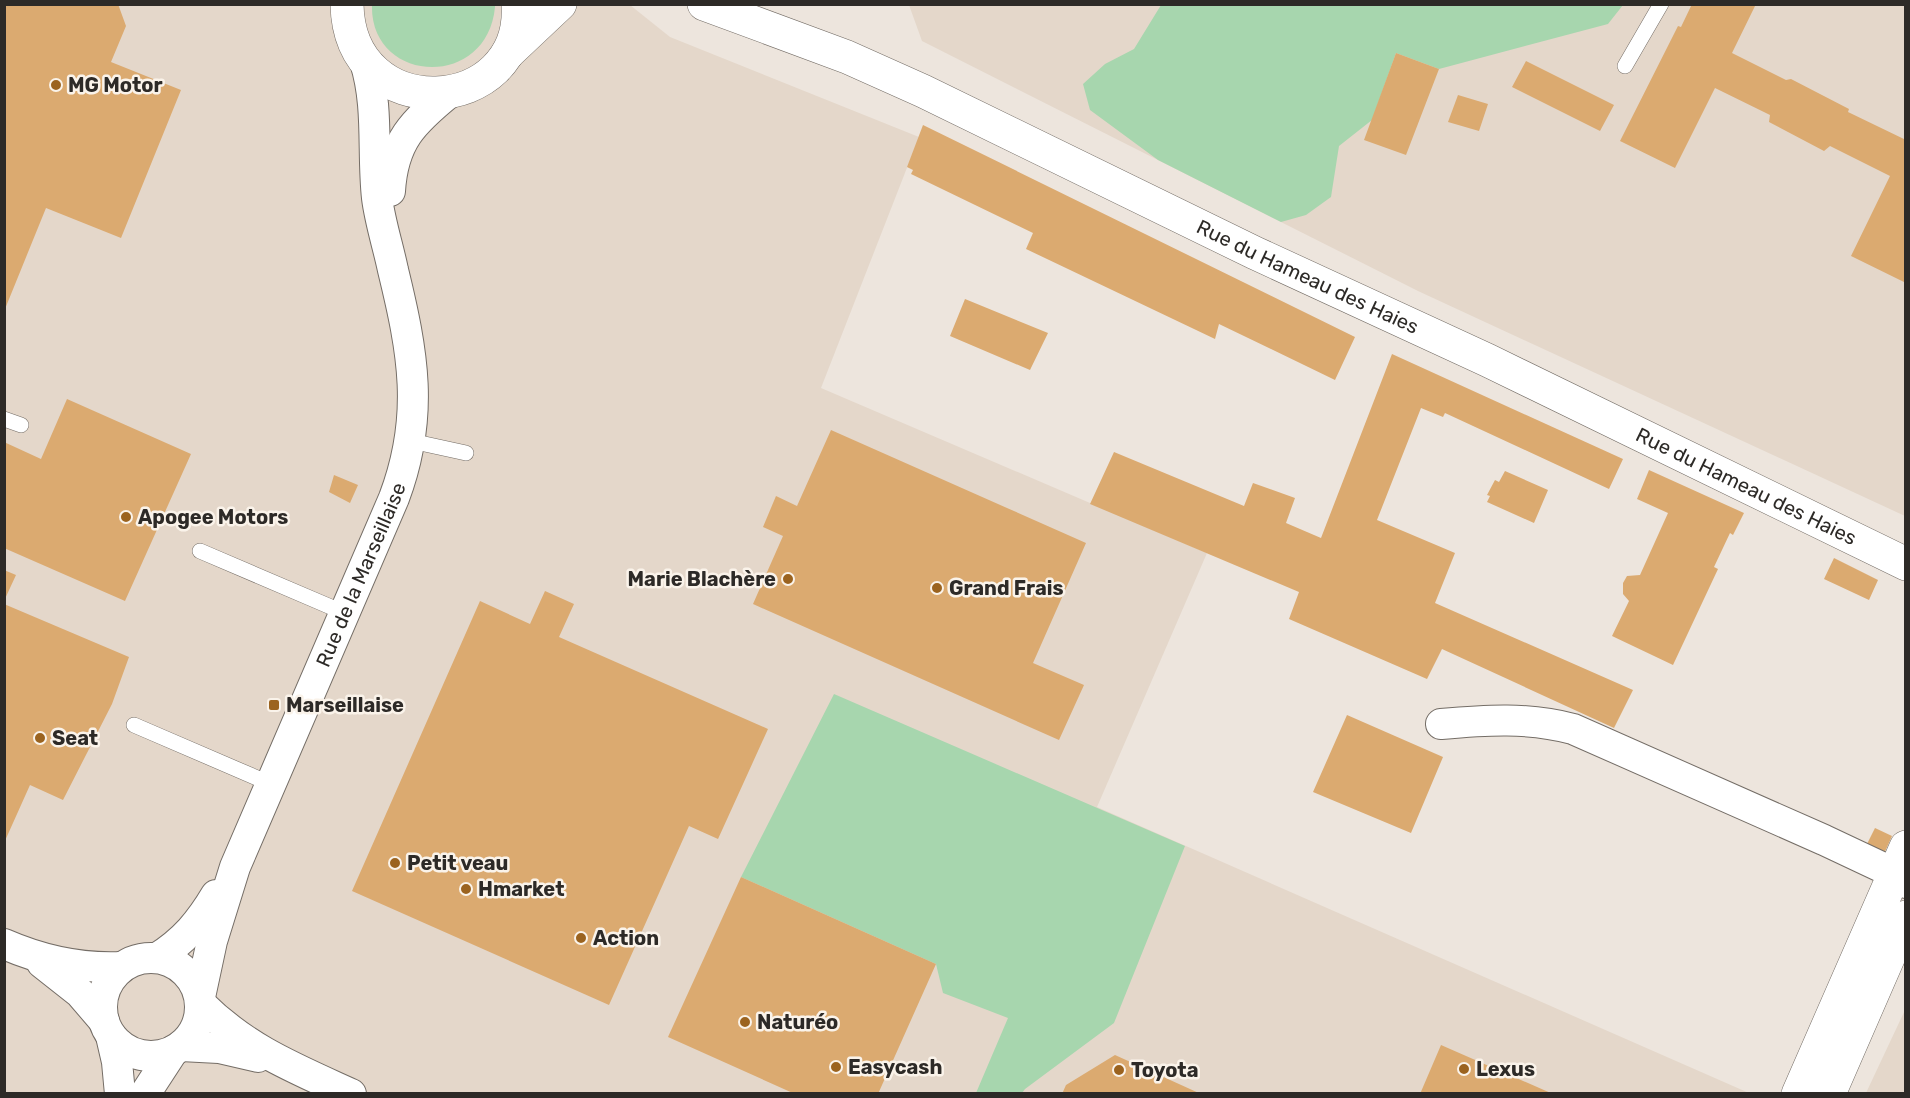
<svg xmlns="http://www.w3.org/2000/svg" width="1910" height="1098" viewBox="0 0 1910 1098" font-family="Rubik,sans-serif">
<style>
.built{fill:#e4d7ca}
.green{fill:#a7d6ae}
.building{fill:#dbaa70}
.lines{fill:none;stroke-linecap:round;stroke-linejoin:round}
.service-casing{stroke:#746d66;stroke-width:16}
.minor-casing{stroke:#746d66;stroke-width:32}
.tertiary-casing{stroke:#746d66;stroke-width:34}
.service{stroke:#fff;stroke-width:15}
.minor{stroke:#fff;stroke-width:30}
.tertiary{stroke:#fff;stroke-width:33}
.poi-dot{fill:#9b631f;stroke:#faf3ea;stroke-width:2}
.labels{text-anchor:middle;stroke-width:5;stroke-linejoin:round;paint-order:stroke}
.poi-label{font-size:20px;font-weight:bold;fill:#2d2a27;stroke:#faf3ea;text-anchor:start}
.street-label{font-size:20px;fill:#2d2a27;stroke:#faf3ea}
</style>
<rect width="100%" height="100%" fill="#ede5dd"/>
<path class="built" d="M 5,4 L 630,5 L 670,37 L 919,137 L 821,388 L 1207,553 L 1097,807 L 1749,1093 L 5,1094 Z
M 909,5 L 1905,5 L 1905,516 L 1418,291 L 922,41 Z
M 1905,1010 L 1905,1093 L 1866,1093 Z"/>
<path class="green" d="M 372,4 L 495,4 L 495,7 C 487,91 369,84 372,4 Z
M 1161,5 L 1623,5 L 1608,24 L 1439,69 L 1396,53 L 1372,120 L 1339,146 L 1331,197 L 1306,215 L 1281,222 L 1158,160 L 1090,110 L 1083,84 L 1105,64 L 1134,49 Z
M 834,694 L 1185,846 L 1114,1023 L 1025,1089 L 1022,1093 L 976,1093 L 1008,1018 L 943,993 L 936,964 L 741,877 Z"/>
<path class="building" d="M 4,4 L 118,4 L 126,26 L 111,62 L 181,90 L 121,238 L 46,208 L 5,309 Z
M 1692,4 L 1756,4 L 1732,53 L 1786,80 L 1791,79 L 1849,109 L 1848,112 L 1906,140 L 1906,283 L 1851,256 L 1890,176 L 1830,146 L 1824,151 L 1769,122 L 1770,115 L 1715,88 L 1675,168 L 1620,141 L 1678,26 L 1681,27 Z
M 1396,53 L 1439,69 L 1406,155 L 1364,140 Z
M 1526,61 L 1614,105 L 1600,131 L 1512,87 Z
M 1458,95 L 1488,104 L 1479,131 L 1448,122 Z
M 923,125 L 1355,337 L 1335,380 L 1219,324 L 1215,339 L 1026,249 L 1033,233 L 911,174 L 913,170 L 907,167 Z
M 965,299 L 1048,333 L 1030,370 L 950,336 Z
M 1392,354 L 1623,459 L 1609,489 L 1445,413 L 1443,417 L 1421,408 L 1377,520 L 1455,553 L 1435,603 L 1633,690 L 1614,728 L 1442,649 L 1427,679 L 1289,619 L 1299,592 L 1090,504 L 1114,452 L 1244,506 L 1253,483 L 1295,498 L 1286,523 L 1321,538 Z
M 67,399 L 191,454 L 125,601 L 4,548 L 4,442 L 41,459 Z
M 831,430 L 1086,543 L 1033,663 L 1084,685 L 1059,740 L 753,604 L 783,536 L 763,527 L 776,496 L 797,506 Z
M 1649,470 L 1744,513 L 1733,535 L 1730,533 L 1714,567 L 1718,569 L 1673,665 L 1612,636 L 1629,601 L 1623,594 L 1623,583 L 1627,576 L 1640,575 L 1668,513 L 1637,499 Z
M 1505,471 L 1548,490 L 1534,523 L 1487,502 L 1490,496 L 1487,495 L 1495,480 L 1499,482 Z
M 334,475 L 358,485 L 350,503 L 329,492 Z
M 1834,558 L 1878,580 L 1869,600 L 1824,579 Z
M 4,570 L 16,575 L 4,601 Z
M 545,591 L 574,604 L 559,637 L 768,729 L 718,839 L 689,826 L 609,1005 L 352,891 L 480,601 L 530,624 Z
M 4,604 L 129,657 L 112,704 L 63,800 L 30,785 L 4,843 Z
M 1347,715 L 1443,757 L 1411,833 L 1313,792 Z
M 1875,828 L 1892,836 L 1883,856 L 1865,848 Z
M 741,877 L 936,964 L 878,1094 L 795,1094 L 668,1037 Z
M 1441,1045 L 1553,1094 L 1420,1094 Z
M 1115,1055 L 1201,1094 L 1062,1094 L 1066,1085 Z"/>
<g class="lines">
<defs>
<path id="service" d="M 1625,66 L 1661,4
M 4,419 L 21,425
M 411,441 L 466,453
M 200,551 L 345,613
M 134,725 L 271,784"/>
<g id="minor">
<path d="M 390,191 C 393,141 413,122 450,92"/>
<path d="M 1441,724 C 1486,720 1528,717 1573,729 L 1824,840 L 1894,873 L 1906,883"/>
<path d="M 4,944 C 43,961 80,969 122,967"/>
<circle cx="151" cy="1007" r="49"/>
<path d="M 157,958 C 184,941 200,922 216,895"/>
<path d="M 42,963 L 80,993 L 104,1021"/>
<path id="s1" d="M 200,997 L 212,941 L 235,867 L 394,498 C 425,416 413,352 393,270 C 388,246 380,222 377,198 C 372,153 379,106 365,62"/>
<path d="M 201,1004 C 246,1049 294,1068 351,1094"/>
<path d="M 111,1036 L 117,1062 L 120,1094"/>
<path d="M 181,1046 L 219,1048 L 258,1057"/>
<path d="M 145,1094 L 173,1051"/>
</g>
<g id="tertiary">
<path d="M 347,4 C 349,128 526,117 518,4"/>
<path id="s2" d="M 704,4 L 847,57 L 923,91 L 1255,253 L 1487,360 L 1906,564"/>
<path d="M 508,53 L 560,4"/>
<path d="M 1798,1094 L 1906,847"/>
<path d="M 1829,1094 L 1906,917"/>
</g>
</defs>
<use href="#service" class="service-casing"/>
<use href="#minor" class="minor-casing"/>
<use href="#tertiary" class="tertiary-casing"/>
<use href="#service" class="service"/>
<use href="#minor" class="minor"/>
<use href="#tertiary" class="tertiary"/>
</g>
<g class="poi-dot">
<circle cx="56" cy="85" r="6"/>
<circle cx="126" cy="517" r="6"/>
<circle cx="788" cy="579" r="6"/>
<circle cx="937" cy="588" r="6"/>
<rect x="268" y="699" width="12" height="12" rx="3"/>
<circle cx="40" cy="738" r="6"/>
<circle cx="395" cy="863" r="6"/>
<circle cx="466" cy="889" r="6"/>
<circle cx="581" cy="938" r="6"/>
<circle cx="745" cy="1022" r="6"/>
<circle cx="836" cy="1067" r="6"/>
<circle cx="1464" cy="1069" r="6"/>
<circle cx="1119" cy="1070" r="6"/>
</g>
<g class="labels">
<g class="poi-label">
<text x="68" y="92">MG Motor</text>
<text x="138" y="524">Apogee Motors</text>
<text x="776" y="586" text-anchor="end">Marie Blachère</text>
<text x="949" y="595">Grand Frais</text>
<text x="286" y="712">Marseillaise</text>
<text x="52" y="745">Seat</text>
<text x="407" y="870">Petit veau</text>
<text x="478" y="896">Hmarket</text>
<text x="593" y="945">Action</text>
<text x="757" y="1029">Naturéo</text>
<text x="848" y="1074">Easycash</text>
<text x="1476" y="1076">Lexus</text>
<text x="1131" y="1077">Toyota</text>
</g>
<g class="street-label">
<text dy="7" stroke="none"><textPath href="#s2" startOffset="663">Rue du Hameau des Haies</textPath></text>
<text dy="7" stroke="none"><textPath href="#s2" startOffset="1149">Rue du Hameau des Haies</textPath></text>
<text dy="7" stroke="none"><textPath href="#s1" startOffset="453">Rue de la Marseillaise</textPath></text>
</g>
</g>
<rect width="1910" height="1098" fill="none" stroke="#2d2a27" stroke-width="12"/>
</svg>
